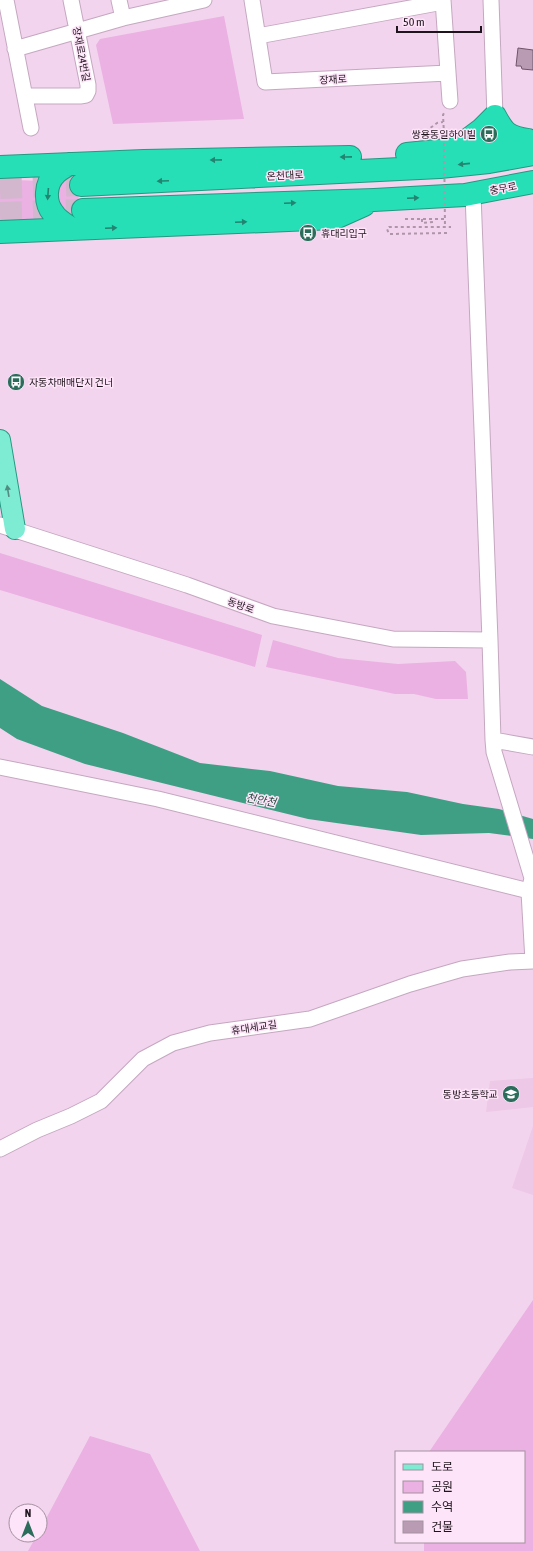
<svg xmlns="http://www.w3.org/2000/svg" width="533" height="1551" viewBox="0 0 533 1551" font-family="'Asap Condensed','Noto Sans KR',sans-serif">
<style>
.built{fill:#edc8e7}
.green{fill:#ebb1e2}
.water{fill:#3f9f85}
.building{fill:#b99cb4;stroke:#6e546a}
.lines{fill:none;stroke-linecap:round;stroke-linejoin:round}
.highway-tunnel{stroke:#d3b7cf;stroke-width:22;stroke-dasharray:22 11;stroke-linecap:butt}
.minor-casing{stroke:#c5a7c0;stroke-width:17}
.major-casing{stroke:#249880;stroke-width:22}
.highway-casing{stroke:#249880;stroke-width:24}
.path{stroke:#ae95aa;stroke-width:2;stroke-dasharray:3 3;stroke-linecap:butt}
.minor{stroke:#fff;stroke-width:15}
.major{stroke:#7decd3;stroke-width:20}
.highway{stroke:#26dfb6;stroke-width:22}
.path-bridge{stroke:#ae95aa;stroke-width:2;stroke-dasharray:3 3;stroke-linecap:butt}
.oneway{fill:#238471}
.oneway2{fill:#538b81}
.labels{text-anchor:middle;stroke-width:3;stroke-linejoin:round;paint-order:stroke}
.street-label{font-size:10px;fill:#1f141d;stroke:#fde4f8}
.poi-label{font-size:10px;fill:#1f141d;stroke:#fde4f8;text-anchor:end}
.water-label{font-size:11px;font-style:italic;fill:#254e42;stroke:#fde4f8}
</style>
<rect width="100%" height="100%" fill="#f3d4ee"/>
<path class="built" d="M 533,1078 L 533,1107 L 486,1112 L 490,1081 Z
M 533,1126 L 533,1195 L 512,1188 Z"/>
<path class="green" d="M 224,16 L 244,119 L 113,124 L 96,45 L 100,39 Z
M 78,169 L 79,222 L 70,219 L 55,202 L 60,177 Z
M 14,180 L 43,181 L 49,222 L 0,226 L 0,184 Z
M 0,553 L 262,635 L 255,667 L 0,590 Z
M 273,640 L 338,658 L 398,664 L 455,661 L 466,672 L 468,699 L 436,699 L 414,694 L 395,694 L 266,667 Z
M 533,1300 L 533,1551 L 424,1551 L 424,1542 L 524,1542 L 524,1452 L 429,1452 Z
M 90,1436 L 150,1454 L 200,1551 L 28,1551 L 37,1535 L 40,1535 L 40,1530 Z"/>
<path class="water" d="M 0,679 L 42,706 L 123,733 L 200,763 L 270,771 L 338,786 L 407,792 L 463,804 L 499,809 L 533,819 L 533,839 L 489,833 L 421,835 L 308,819 L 85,764 L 17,739 L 0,728 Z"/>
<path class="building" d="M 518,48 L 533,50 L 533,70 L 522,69 L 521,66 L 516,66 Z"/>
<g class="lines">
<path class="highway-tunnel" d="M 0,188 L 81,185
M 0,213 L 83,210"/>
<defs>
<path id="minor" d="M 6,0 L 31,128
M 119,0 L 123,18 L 204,0
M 252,0 L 265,82 L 448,73
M 443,0 L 450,101
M 491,0 L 495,116
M 258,36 L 443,2
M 15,49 L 123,18
M 25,96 L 80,96 L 86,95 L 88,91 L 88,85 L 71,0
M 473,194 L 490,640 L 493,740 L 494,752 L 532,878 L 529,892 L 533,961
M 0,525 L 187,585 L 273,616 L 393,639 L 490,640
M 493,740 L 533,747
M 0,767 L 158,799 L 533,892
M 0,1149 L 37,1130 L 71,1116 L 101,1101 L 143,1059 L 173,1043 L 210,1033 L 310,1019 L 410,984 L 462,969 L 510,962 L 533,961"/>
<path id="major" d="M 0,440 L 15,529"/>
<path id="highway" d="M 454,150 L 482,129 L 495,116 C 504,133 508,137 528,140
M 407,154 L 516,143
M 69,164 C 65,167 60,169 56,173 C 45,183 44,202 53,213 C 57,220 66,225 72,229
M 0,167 L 144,161 L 350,157
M 81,185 L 440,167 L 489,162 L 533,154
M 83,210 L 374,200 L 465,195 L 533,182
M 0,232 L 335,218 L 364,205"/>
</defs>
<use href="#minor" class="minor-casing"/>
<use href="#major" class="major-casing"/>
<use href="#highway" class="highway-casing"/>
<path class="path" d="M 444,134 L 443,115 L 445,111
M 421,135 L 437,123 L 443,122
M 405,219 L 445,219
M 422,219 L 422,223 L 433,222
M 447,233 L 389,234 L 387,229 L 389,227 L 451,227"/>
<use href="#minor" class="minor"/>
<use href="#major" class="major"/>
<use href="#highway" class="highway"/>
<path class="path-bridge" d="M 444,137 L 445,227"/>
</g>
<defs><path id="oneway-solid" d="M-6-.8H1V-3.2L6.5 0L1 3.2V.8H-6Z"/></defs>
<g class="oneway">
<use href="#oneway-solid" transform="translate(346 157) rotate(179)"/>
<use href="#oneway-solid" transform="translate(216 160) rotate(179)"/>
<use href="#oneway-solid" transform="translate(464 164) rotate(174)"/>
<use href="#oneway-solid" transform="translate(163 181) rotate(177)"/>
<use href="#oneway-solid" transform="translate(48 194) rotate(94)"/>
<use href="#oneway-solid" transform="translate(413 198) rotate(-3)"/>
<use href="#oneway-solid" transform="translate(290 203) rotate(-2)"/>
<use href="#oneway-solid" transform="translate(241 222) rotate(-3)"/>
<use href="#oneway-solid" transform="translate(111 228) rotate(-3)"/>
</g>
<use class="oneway2" href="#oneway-solid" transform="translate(8 491) rotate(-99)"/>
<defs>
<symbol id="bus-disc" viewBox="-11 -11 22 22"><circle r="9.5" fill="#2c6c5b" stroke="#fde4f8"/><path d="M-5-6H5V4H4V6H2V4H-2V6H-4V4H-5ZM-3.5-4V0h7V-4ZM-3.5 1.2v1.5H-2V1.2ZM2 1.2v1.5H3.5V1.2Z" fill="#fff"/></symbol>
<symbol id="school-disc" viewBox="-11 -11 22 22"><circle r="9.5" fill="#2c6c5b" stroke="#fde4f8"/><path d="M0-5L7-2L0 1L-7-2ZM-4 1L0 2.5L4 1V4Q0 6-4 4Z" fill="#fff"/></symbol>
</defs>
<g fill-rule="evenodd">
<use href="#bus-disc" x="479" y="124" width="20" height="20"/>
<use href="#bus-disc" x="298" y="223" width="20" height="20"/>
<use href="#bus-disc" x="6" y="372" width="20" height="20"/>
<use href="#school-disc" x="501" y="1084" width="20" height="20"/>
</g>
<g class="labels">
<g class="street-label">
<text transform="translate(82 54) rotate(79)" y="4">장재로24번길</text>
<text transform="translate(333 79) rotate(-3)" y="4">장재로</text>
<text transform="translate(285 175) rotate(-3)" y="4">온천대로</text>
<text transform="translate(503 188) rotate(-11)" y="4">충무로</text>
<text transform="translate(241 605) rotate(20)" y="4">동방로</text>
<text transform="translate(254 1027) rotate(-8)" y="4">휴대세교길</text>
</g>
<g class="poi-label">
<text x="476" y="138">쌍용동일하이빌</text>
<text x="321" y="237" text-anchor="start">휴대리입구</text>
<text x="29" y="386" text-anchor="start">자동차매매단지 건너</text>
<text x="498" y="1098">동방초등학교</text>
</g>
<g class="water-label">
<text transform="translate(261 800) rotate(10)" y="4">천안천</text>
</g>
</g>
<rect x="395" y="1451" width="130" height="92" fill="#fde4f8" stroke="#a491a0"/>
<rect x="403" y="1464" width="20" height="6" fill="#7decd3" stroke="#a491a0"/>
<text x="431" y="1471" font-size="12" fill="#1f141d">도로</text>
<rect x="403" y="1481" width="20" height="12" fill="#ebb1e2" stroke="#a491a0"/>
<text x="431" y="1491" font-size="12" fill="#1f141d">공원</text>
<rect x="403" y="1501" width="20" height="12" fill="#3f9f85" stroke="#a491a0"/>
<text x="431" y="1511" font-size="12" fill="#1f141d">수역</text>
<rect x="403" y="1521" width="20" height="12" fill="#b99cb4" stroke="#a491a0"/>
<text x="431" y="1531" font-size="12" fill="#1f141d">건물</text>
<g transform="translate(28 1523)"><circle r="19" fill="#fde4f8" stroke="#a491a0"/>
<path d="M0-3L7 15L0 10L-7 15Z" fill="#2c6c5b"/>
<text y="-6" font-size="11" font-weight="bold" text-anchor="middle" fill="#1f141d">N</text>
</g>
<path d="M397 26v6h84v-6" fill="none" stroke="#1f141d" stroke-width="2"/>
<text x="403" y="26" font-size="12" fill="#1f141d" stroke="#fde4f8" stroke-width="3" paint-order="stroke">50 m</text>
</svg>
